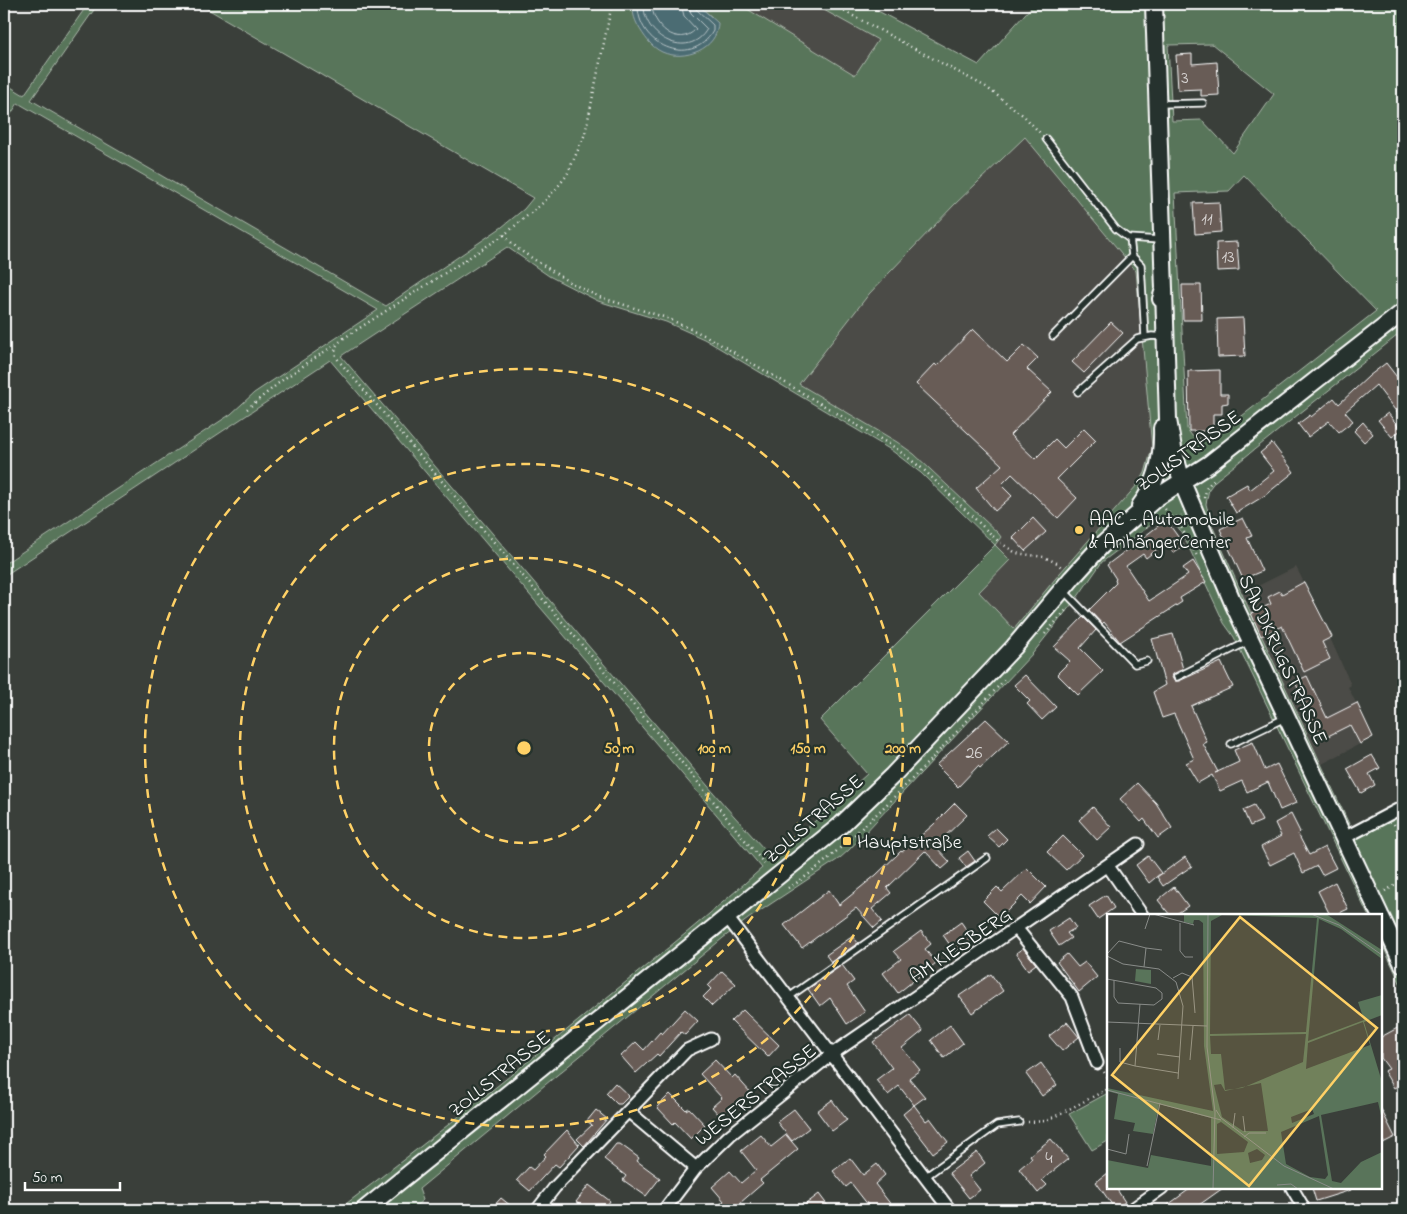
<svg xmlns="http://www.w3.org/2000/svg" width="1407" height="1214" viewBox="0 0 1407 1214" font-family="'Indie Flower',sans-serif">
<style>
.built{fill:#4c4c47}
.green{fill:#59745a;stroke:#acbaac;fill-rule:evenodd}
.water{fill:#4c6c73;stroke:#94a7ab}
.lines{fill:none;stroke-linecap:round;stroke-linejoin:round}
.shore{stroke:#b7c4c7;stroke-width:1}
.building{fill:#685c57;stroke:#fff}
.lane-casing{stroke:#fff;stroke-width:9}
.street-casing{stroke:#fff;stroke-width:15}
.secondary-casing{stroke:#fff;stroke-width:20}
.path{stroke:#fff;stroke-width:2.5;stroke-dasharray:1 4;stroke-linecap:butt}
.lane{stroke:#26332d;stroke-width:5.5}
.street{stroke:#26332d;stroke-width:11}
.secondary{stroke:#26332d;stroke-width:16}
.ring{fill:none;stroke:#ffd166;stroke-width:2.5;stroke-dasharray:9 6}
.poi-dot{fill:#ffd166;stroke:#26332d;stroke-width:2}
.labels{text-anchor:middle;stroke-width:4.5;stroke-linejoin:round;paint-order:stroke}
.number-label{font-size:18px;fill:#d9d6d5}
.street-label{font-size:20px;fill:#fff;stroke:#26332d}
.poi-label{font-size:20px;fill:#fff;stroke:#26332d;text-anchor:start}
.inset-road{fill:none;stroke:#898c89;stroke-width:1}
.view{fill:#ffd166;fill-opacity:0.15;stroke:#ffd166;stroke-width:2.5}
.inset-edge{fill:none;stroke:#fff;stroke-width:2.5}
.centre{fill:#ffd166;stroke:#26332d;stroke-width:2.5}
.ring-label{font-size:15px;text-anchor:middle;font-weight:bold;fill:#ffd166;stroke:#26332d;stroke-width:4.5;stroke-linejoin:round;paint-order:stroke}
</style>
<rect width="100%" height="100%" fill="#3a3f3a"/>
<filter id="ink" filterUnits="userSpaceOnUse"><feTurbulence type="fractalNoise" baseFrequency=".02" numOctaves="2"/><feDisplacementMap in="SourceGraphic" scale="10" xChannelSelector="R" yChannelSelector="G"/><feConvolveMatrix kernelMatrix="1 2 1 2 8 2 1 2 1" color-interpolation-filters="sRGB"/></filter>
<g filter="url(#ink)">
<path class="built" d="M 739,4 L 813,4 L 879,40 L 855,75 Z
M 1025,137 L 1136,271 L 1152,447 L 1145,473 L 1137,485 L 1060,573 L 1014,629 L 979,592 L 1009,560 L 995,545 L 1001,537 L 998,533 L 914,454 L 897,442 L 799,384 L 869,294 L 954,205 Z
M 1296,567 L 1332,637 L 1330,638 L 1351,685 L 1348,687 L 1373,737 L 1322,764 L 1242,594 Z"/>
<path class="green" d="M 88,4 L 98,4 L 31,100 L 386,306 L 502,227 L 524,209 L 533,198 L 199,4 L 634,4 L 633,6 L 712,17 L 697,4 L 739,4 L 855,75 L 878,40 L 813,4 L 865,4 L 979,65 L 1034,4 L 1403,4 L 1403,331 L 1215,481 L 1209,489 L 1206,504 L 1211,523 L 1242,594 L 1356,839 L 1403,814 L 1403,989 L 1381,942 L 1381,915 L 1368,915 L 1234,637 L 1224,623 L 1184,537 L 1178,527 L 1160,518 L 1102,562 L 1079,595 L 1033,653 L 849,850 L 840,858 L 748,919 L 723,938 L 419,1189 L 423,1200 L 411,1210 L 338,1210 C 430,1140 521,1068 611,994 C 662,953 713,912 762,868 L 330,360 L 4,576 L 4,564 L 231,414 L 254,393 L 378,310 L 18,103 L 4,125 L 4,83 L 24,95 ZM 1212,44 L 1274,94 L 1233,153 L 1202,120 L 1172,121 L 1168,45 ZM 1025,137 L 1136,271 L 1152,448 L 1145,473 L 1137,485 L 1060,573 L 1014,629 L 979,592 L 1010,560 L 995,545 L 1001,537 L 998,533 L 914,454 L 897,442 L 799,384 L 869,294 L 954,205 ZM 1244,175 L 1376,311 L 1210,441 L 1193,437 L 1187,429 L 1175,193 L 1229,191 ZM 507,247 L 549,276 L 598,301 L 666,322 L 704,339 L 891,450 L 921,473 L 995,545 L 820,720 L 867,774 L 773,859 L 725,806 L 341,356 Z
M 1108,1093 L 1108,1141 L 1092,1150 L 1069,1114 Z"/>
<path class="water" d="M 634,4 L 697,4 L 718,23 C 718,49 684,62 662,52 C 651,47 644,36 638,26 C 634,18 632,12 634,4 Z"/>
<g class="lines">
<path class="shore" d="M 638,4 C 636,44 691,70 713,31 L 713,25 L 696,9 L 694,4
M 644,4 C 642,37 689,61 707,29 L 691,13 L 688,4
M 652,4 C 651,25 678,49 696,29 L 684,16 L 681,4"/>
</g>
<path class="building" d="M 1192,54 L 1192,64 L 1217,62 L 1219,95 L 1201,96 L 1201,89 L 1178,90 L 1176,55 Z
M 1219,202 L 1221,232 L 1195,234 L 1193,203 Z
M 1237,242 L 1239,270 L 1217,271 L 1216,243 Z
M 1182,285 L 1201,285 L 1202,320 L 1183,320 Z
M 1243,318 L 1245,356 L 1218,357 L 1217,319 Z
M 1111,322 L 1123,333 L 1084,373 L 1072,362 Z
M 973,329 L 1007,362 L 1024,345 L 1038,358 L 1027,369 L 1052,392 L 1010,435 L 1035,459 L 1055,439 L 1064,448 L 1084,428 L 1096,440 L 1057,479 L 1077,498 L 1058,518 L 1012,474 L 1001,485 L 1012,496 L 995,511 L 976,488 L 1002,465 L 916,384 L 935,364 L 937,366 Z
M 1386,363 L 1403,385 L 1403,410 L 1398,414 L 1376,385 L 1345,412 L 1353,421 L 1339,432 L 1329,421 L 1308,437 L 1298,424 L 1310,415 L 1311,417 L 1334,398 L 1339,404 L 1369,376 Z
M 1220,370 L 1220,394 L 1228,394 L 1228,403 L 1222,404 L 1222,414 L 1213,414 L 1213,431 L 1189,431 L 1188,371 Z
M 1388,413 L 1401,430 L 1392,437 L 1378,420 Z
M 1363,422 L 1373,434 L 1364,442 L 1354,431 Z
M 1272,443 L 1294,472 L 1264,496 L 1236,513 L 1226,496 L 1247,484 L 1250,490 L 1274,471 L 1260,453 Z
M 1033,518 L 1046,532 L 1025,551 L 1013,538 Z
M 1243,518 L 1252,536 L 1247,538 L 1262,571 L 1243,579 L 1220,529 Z
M 1166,520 L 1184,545 L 1173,553 L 1166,542 L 1146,558 L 1143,554 L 1126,566 L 1136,581 L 1149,601 L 1188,575 L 1183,568 L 1193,561 L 1206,582 L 1180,598 L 1182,602 L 1120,642 L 1104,622 L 1102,624 L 1089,610 L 1116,583 L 1115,580 L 1116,579 L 1107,565 Z
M 1304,582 L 1332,637 L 1322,642 L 1330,659 L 1304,672 L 1282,626 L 1261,636 L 1251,613 L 1271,604 L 1268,597 L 1280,591 L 1282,594 Z
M 1083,617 L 1096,630 L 1080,648 L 1103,671 L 1078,695 L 1057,674 L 1070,661 L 1054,647 Z
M 1173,634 L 1183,669 L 1173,674 L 1172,677 L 1174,681 L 1179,681 L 1221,662 L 1233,687 L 1191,706 L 1207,742 L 1203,744 L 1218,772 L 1215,773 L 1239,762 L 1234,750 L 1253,742 L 1265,770 L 1277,764 L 1296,803 L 1280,810 L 1268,782 L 1247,792 L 1242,781 L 1220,791 L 1212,775 L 1198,783 L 1186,763 L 1194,759 L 1174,714 L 1162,718 L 1153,692 L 1165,685 L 1152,639 Z
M 1025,675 L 1056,707 L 1042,720 L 1027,704 L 1030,701 L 1014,685 Z
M 1307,676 L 1327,718 L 1357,703 L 1373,737 L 1360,744 L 1350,725 L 1322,739 L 1295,682 Z
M 986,719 L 1009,741 L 980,768 L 978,766 L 958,787 L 936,765 Z
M 1372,755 L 1380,768 L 1369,774 L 1375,785 L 1361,793 L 1347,769 Z
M 1137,783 L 1156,803 L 1172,828 L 1158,838 L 1144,819 L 1141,822 L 1120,799 Z
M 955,803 L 967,815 L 935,846 L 950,862 L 942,869 L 925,851 L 887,888 L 891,893 L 872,909 L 882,921 L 874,928 L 856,908 L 802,948 L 784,925 L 829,890 L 839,905 L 876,875 L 901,851 L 902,852 L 933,825 Z
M 1254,805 L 1262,821 L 1250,826 L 1243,810 Z
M 1093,807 L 1111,827 L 1097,840 L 1079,820 Z
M 1291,814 L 1300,832 L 1298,834 L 1309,855 L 1325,847 L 1336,868 L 1322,875 L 1317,866 L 1303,873 L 1294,853 L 1270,865 L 1261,847 L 1281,836 L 1275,823 Z
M 996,828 L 1007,839 L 999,847 L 987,836 Z
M 1063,836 L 1082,855 L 1066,870 L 1047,852 Z
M 968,851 L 975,861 L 966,867 L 959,858 Z
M 1148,856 L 1161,873 L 1149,883 L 1136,865 Z
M 1185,857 L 1192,866 L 1163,886 L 1157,877 Z
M 1027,868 L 1046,887 L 1030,904 L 1022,896 L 1000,918 L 983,901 L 997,887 L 1002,892 Z
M 1335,882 L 1348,909 L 1335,915 L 1330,915 L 1318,891 Z
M 1174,887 L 1188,906 L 1175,915 L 1170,915 L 1158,900 Z
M 1106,895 L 1114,908 L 1098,919 L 1089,906 Z
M 1069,918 L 1076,928 L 1067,933 L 1071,938 L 1059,946 L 1049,931 Z
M 961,922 L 973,939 L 955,952 L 943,935 Z
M 921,931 L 931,944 L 925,949 L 936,963 L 898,993 L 883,973 L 901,959 L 894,951 Z
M 853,936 L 858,943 L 831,962 L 826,955 Z
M 1023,948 L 1036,964 L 1028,970 L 1016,953 Z
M 1067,954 L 1078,967 L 1085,962 L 1097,977 L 1079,992 L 1057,962 Z
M 842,965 L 854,981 L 847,986 L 865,1012 L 847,1024 L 830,998 L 820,1006 L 808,989 Z
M 722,971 L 736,984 L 712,1006 L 703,997 L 711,989 L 708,986 Z
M 991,974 L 1003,991 L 972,1013 L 959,996 Z
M 685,1009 L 698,1021 L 685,1035 L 681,1032 L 659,1056 L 657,1054 L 636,1073 L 621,1056 L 636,1042 L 644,1050 L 660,1032 L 662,1034 Z
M 743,1010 L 779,1045 L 768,1057 L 731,1021 Z
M 910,1015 L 923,1031 L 902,1048 L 920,1070 L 909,1078 L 925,1097 L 914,1105 L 899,1086 L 888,1095 L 876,1080 L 892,1068 L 873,1042 Z
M 1067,1022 L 1079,1037 L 1062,1051 L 1049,1036 Z
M 950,1025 L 963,1043 L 944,1058 L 931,1040 Z
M 1403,1025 L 1403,1046 L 1397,1050 L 1403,1061 L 1403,1083 L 1394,1088 L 1384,1071 L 1389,1069 L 1381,1058 L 1381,1037 Z
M 715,1060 L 732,1078 L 735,1075 L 751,1093 L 734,1108 L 732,1106 L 721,1117 L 712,1107 L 722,1098 L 700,1074 Z
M 1041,1063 L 1057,1085 L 1042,1096 L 1026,1074 Z
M 615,1083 L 629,1096 L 621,1104 L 617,1104 L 606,1093 Z
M 670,1094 L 686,1110 L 689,1108 L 705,1125 L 691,1139 L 675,1122 L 673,1124 L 657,1107 Z
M 832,1100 L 847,1120 L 832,1131 L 817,1111 Z
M 914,1105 L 926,1121 L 930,1118 L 948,1142 L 933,1153 L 903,1114 Z
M 794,1109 L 809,1128 L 792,1141 L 777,1122 Z
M 1381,1109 L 1395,1137 L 1381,1144 Z
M 596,1110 L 607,1119 L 584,1146 L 577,1139 L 592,1125 L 587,1121 Z
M 567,1130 L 579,1145 L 559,1167 L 555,1164 L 530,1191 L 517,1180 L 529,1167 L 533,1170 L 546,1156 L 544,1154 Z
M 761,1135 L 771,1147 L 786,1135 L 798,1149 L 760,1180 L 763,1183 L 732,1210 L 713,1210 L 724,1201 L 712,1187 L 730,1171 L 741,1183 L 756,1170 L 741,1151 Z
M 1051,1139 L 1068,1159 L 1042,1180 L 1047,1185 L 1038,1193 L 1019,1169 L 1032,1158 L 1030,1155 Z
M 616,1144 L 620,1144 L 639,1158 L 637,1161 L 660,1178 L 646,1196 L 623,1180 L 626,1176 L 604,1159 Z
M 977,1152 L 985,1163 L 969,1176 L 980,1190 L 969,1198 L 949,1173 Z
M 850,1158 L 863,1175 L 877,1164 L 885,1175 L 875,1184 L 895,1210 L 872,1210 L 851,1183 L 846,1187 L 833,1171 Z
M 1108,1173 L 1108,1188 L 1116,1188 L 1125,1202 L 1115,1209 L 1096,1182 Z
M 589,1185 L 610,1201 L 608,1204 L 617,1210 L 587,1210 L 576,1202 Z
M 1191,1188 L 1223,1188 L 1192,1210 L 1161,1210 Z
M 1312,1188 L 1351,1188 L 1351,1190 L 1316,1201 Z
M 819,1194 L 831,1210 L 798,1210 Z
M 501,1198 L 516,1210 L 490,1210 Z"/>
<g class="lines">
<defs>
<path id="lane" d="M 1160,104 L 1203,103
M 1046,139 L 1116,229 L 1128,238 L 1160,240
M 1130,238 L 1132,256 L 1141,265 L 1145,337
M 1053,336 L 1132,256
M 1078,392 L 1137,339 L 1152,336 L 1164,337
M 1064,591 L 1135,664 L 1147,661
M 1177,677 L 1249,641
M 1231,744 L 1285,718
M 789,997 L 987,858
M 925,1177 L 997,1125 L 1019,1122"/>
<path id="street" d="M 1344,838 L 1403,807
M 1108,866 L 1142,915
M 727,917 L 950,1210
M 1017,929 L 1072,997 L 1097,1063
M 628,1111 L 696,1168
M 1292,1188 L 1302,1205 L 1301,1210
M 537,1210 L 555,1187 L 687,1050 L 711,1039
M 664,1210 L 696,1168 L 730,1135 L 832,1054 L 1138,844
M 1131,1210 L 1162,1188"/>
<path id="secondary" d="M 1154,4 L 1164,289 L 1161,299
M 1164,289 L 1168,420 L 1173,448 L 1182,482 L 1234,605 L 1380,915
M 1140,506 C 1158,483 1163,456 1162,428
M 1381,917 L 1403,964
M 364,1210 L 841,825 L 892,776 L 1014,647 L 1072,578 L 1101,546 L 1156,498 L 1209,464 L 1403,312"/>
</defs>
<use href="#lane" class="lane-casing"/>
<use href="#street" class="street-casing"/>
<use href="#secondary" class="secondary-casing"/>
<path class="path" d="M 612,4 L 585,134 L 567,175 L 560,184 L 544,202 L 504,235 L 344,338 C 335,345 332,351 339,361 L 665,742 L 767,867
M 831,4 L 986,87 L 1024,116 L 1041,134
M 504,235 L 518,249 L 569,282 L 599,297 L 667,318 L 706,336 L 894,447 L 924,470 L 998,541 L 1016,553 L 1044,557 L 1057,563 L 1062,568
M 247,409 L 285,378 L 336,344
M 1204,498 L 1207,487 L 1214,479
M 1165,509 L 1181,527 L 1197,556
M 1146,528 L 1159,517 L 1173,519 L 1181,515
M 1045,634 L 1068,608
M 1394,824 L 1403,842
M 788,888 C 816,872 841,847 865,825 C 914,779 960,729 1005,679
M 1385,891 L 1403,881
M 1104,1072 L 1108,1078
M 1028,1122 L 1046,1121 L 1108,1089"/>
<use href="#lane" class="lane"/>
<use href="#street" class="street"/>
<use href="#secondary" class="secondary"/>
</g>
</g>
<g class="ring">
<circle cx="524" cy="748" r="95"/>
<circle cx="524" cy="748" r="190"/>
<circle cx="524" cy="748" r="284"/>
<circle cx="524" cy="748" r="379"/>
</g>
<g class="poi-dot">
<circle cx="1079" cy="530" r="5"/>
<rect x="842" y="836" width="10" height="10" rx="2.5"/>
</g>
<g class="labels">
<g class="number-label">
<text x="1185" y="83">3</text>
<text x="1207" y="224">11</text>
<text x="1228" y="262">13</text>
<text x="974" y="758">26</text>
<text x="1049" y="1163">4</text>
</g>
<g class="street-label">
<text transform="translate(1188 450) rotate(-36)" y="7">ZOLLSTRASSE</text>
<text transform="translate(1284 659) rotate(65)" y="7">SANDKRUGSTRASSE</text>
<text transform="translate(813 818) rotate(-41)" y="7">ZOLLSTRASSE</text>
<text transform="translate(960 945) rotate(-34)" y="7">AM KIESBERG</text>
<text transform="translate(499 1073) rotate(-39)" y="7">ZOLLSTRASSE</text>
<text transform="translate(755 1094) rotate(-39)" y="7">WESERSTRASSE</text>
</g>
<g class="poi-label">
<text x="1089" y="525">AAC - Automobile<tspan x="1089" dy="23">&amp; AnhängerCenter</tspan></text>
<text x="857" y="848">Hauptstraße</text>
</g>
</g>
<g transform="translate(1107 914)">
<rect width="275" height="275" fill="#3a3f3a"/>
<path d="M 77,0 L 219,0 L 275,36 L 275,45 L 234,15 L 212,5 L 201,127 L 257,106 L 251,88 L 275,81 L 275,101 L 257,108 L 275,168 L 275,206 L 271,188 L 214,201 L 225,267 L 234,269 L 254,248 L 275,238 L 275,275 L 0,275 L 0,246 L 41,254 L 44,241 L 104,252 L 104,204 L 52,190 L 46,220 L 26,217 L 28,209 L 7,205 L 11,180 L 0,177 L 0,174 L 106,197 L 97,132 L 96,9 L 92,6 L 87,6 L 86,10 L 77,8 ZM 115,1 L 210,4 L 199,118 L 103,120 L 104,7 ZM 256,108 L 263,131 L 199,155 L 201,129 ZM 199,120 L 196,148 L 135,174 L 118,176 L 114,140 L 104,140 L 103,122 ZM 154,169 L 161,217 L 136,217 L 115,203 L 107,171 L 114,170 L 118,177 ZM 205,195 L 207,200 L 185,209 L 184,203 ZM 212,202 L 221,261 L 218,265 L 203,263 L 179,250 L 174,218 ZM 114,208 L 141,228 L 137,238 L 110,240 L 110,210 ZM 150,235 L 158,241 L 155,246 L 143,249 L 141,239 ZM 29,55 L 44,56 L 44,70 L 28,67 Z" fill="#59745a" fill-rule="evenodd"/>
<path class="inset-road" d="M 46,0 L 87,11M 101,0 L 100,133 L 108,198 L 106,275M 204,0 L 232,11 L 275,41M 73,9 L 73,37 L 78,43 L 86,43M 38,15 L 43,0M 39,34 L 55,36M 0,40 L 12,27 L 39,34 L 37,53M 0,42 L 16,50 L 52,55 L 69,68 L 76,92 L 71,165M 66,64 L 75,59 L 85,63 L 88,99M 0,65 L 49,74 L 55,79 L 55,85 L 47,91 L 11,89 L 7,83 L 7,66M 33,90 L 28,152 L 71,159M 0,108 L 100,112M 51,126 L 53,111M 13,134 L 13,148 L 28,152M 50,140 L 73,143M 83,146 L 86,112M 0,176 L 114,206M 109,196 L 114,204 L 177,252 L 227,275M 136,202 L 138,218M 126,214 L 128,199M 137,223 L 142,219 L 159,219M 0,235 L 19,240 L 22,220M 40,252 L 53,189M 170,271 L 184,270 L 191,275"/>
<path class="view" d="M 133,3 L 270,114 L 142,272 L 5,161 Z"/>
<rect width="275" height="275" class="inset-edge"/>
</g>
<circle cx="524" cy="748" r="8" class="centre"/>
<g class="ring-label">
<text x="619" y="753">50 m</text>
<text x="714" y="753">100 m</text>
<text x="808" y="753">150 m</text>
<text x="903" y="753">200 m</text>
</g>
<rect width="1407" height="1214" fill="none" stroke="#26332d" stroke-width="20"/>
<rect x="10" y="10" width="1387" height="1194" fill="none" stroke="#fff" stroke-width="2" filter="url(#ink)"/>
<path d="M25 1182v8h95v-8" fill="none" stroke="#ffffff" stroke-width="2.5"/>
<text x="32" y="1182" font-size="15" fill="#ffffff" stroke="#26332d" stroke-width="4" paint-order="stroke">50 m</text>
</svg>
